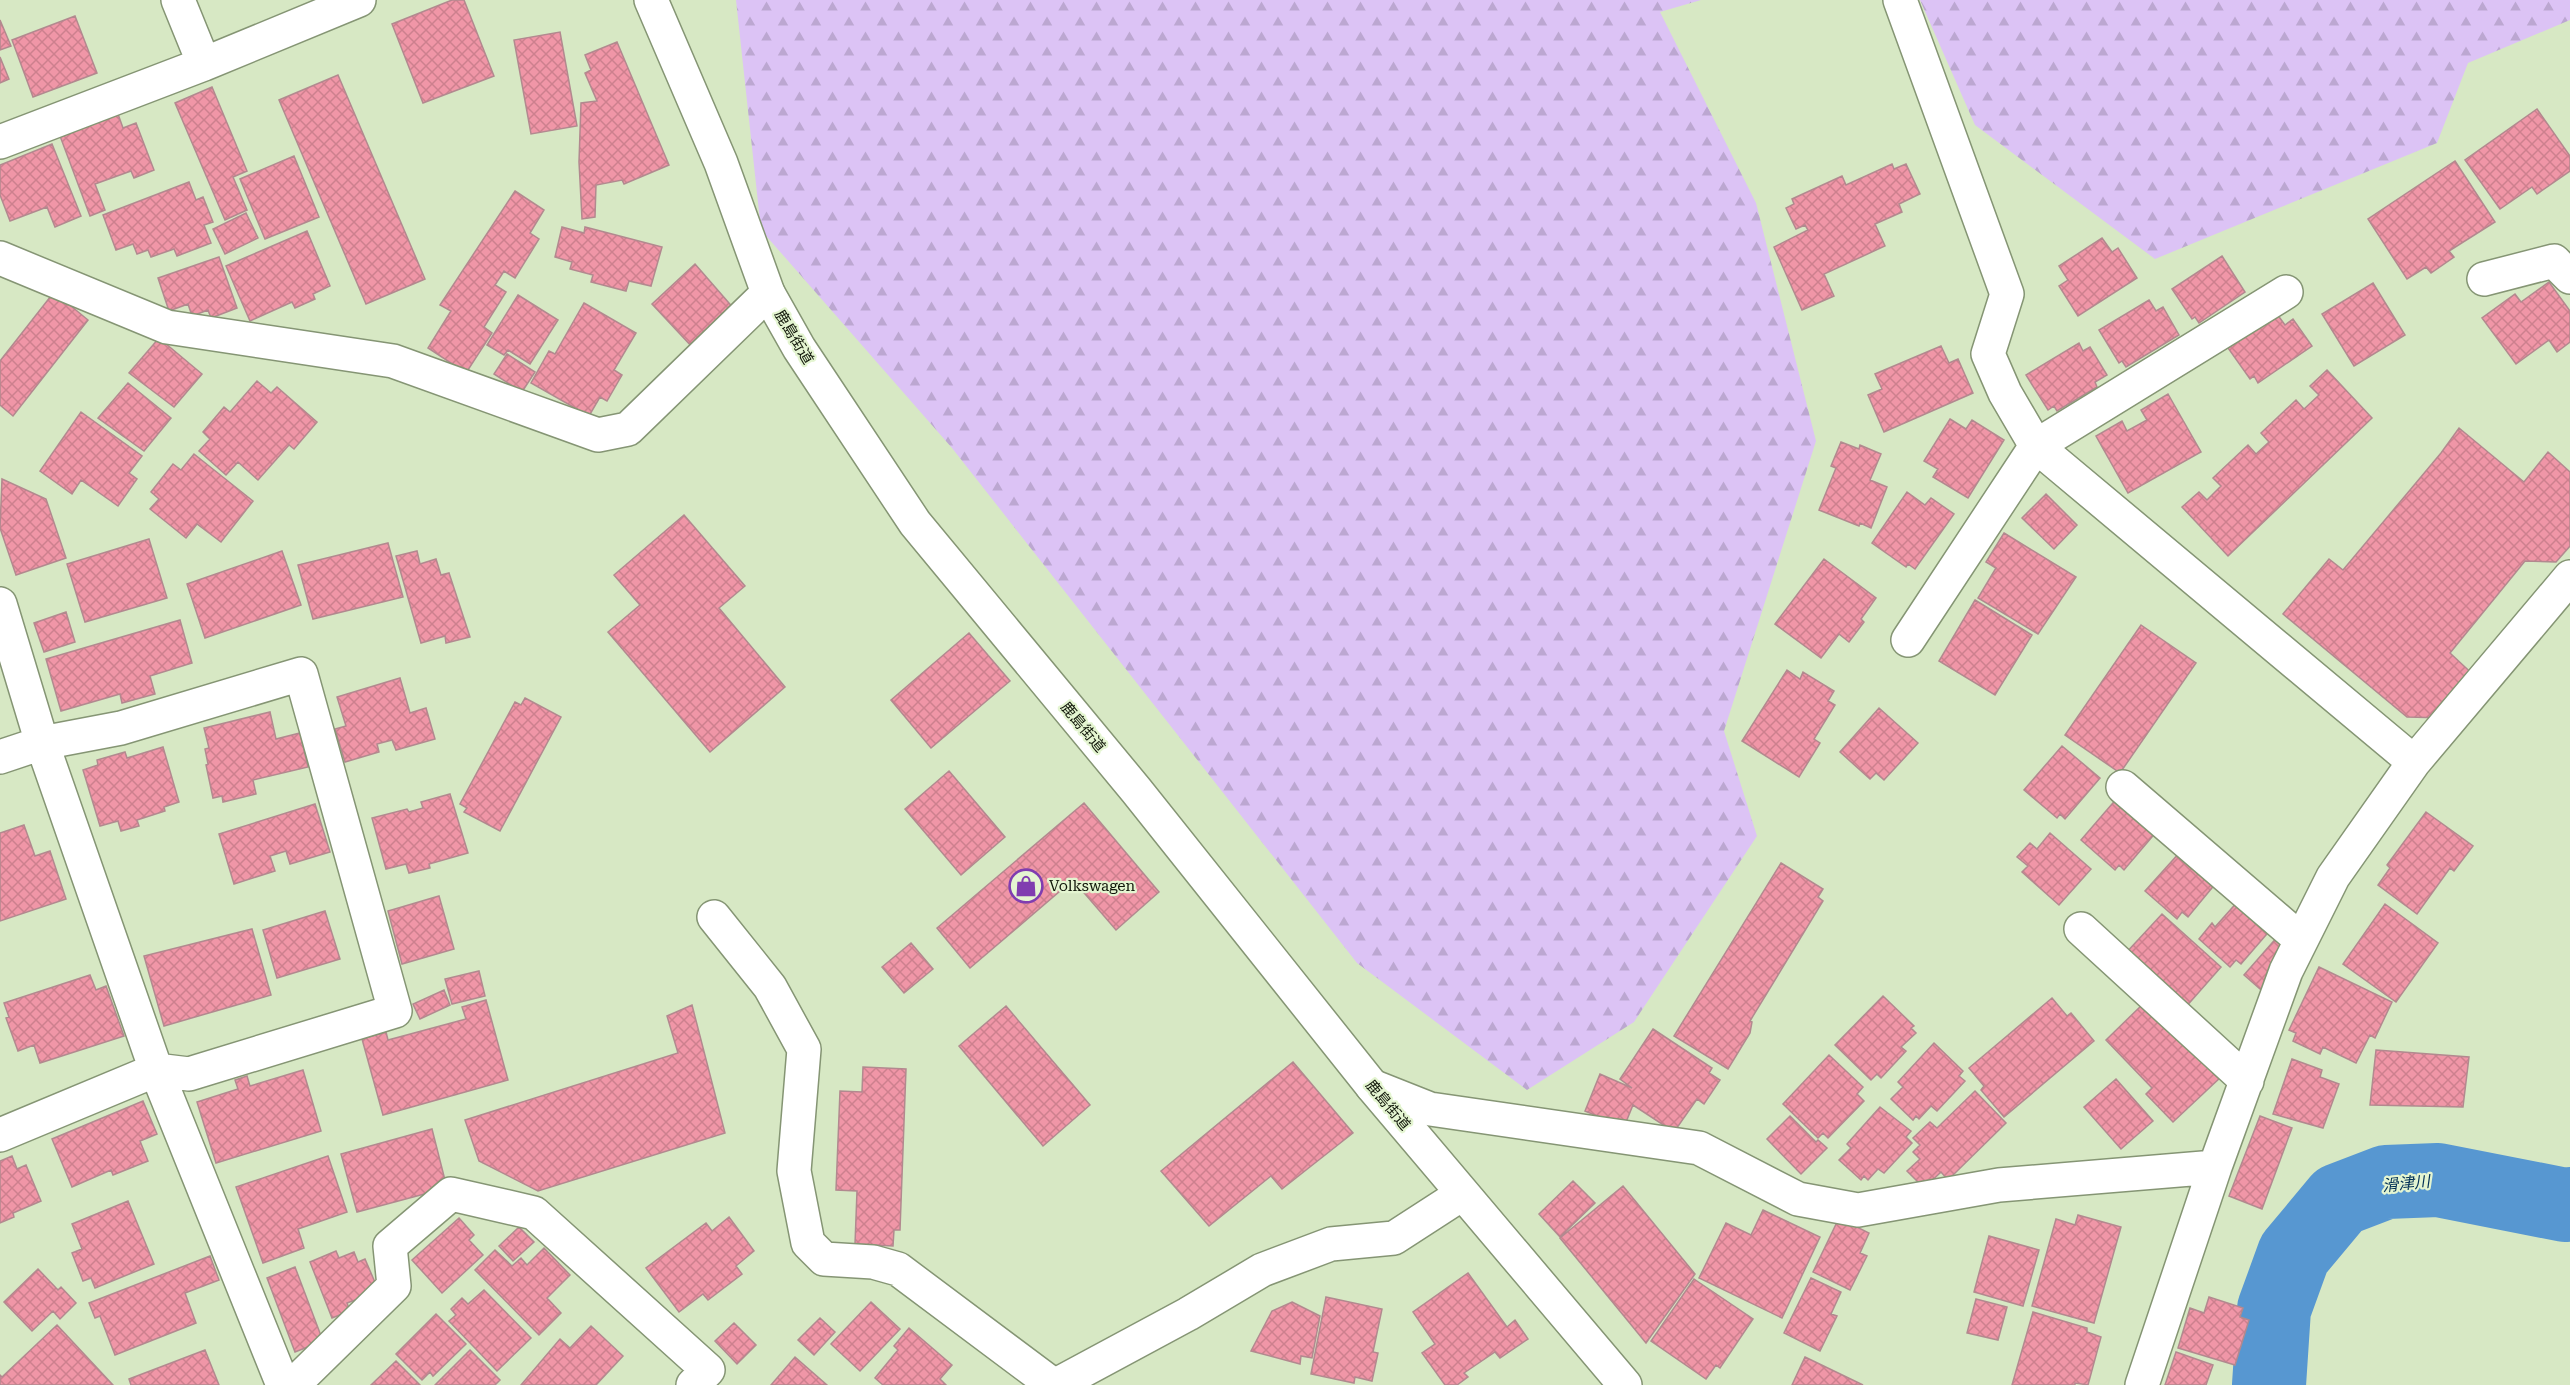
<svg xmlns="http://www.w3.org/2000/svg" width="2570" height="1385" viewBox="0 0 2570 1385" font-family="'Roboto Serif','Noto Sans JP',serif">
<style>
.forest{fill:url(#forest-firs)}
.lines{fill:none;stroke-linecap:round;stroke-linejoin:round}
.river{stroke:#5797d1;stroke-width:74}
.building{fill:url(#building-cross-hatch);stroke:#b2898f;stroke-width:1.5}
.minor-casing{stroke:#859574;stroke-width:36}
.tertiary-casing{stroke:#859574;stroke-width:36}
.minor{stroke:#fff;stroke-width:33}
.tertiary{stroke:#fff;stroke-width:33}
.labels{text-anchor:middle;stroke-width:4.5;stroke-linejoin:round;paint-order:stroke}
.street-label{font-size:15px;fill:#0f1508;stroke:#e4f5d1}
.poi-label{font-size:15px;fill:#0f1508;stroke:#e4f5d1;text-anchor:start}
.water-label{font-size:16px;font-style:italic;fill:#002f55;stroke:#e4f5d1}
</style>
<defs>
<pattern id="forest-firs" width="22" height="20" patternUnits="userSpaceOnUse" patternTransform="scale(1.5)"><rect width="22" height="20" fill="#dcc3f5"/><path d="M5 1l3.5 6h-7zM16 11l3.5 6h-7z" fill="#bca7d1"/></pattern>
<pattern id="building-cross-hatch" width="8" height="8" patternUnits="userSpaceOnUse" patternTransform="scale(1.5)"><rect width="8" height="8" fill="#f096a7"/><path d="M0 0l8 8M0 8l8-8" fill="none" stroke="#cd808e"/></pattern>
</defs>
<rect width="100%" height="100%" fill="#d7e8c4"/>
<path class="forest" d="M 736,0 L 1701,0 L 1660,12 L 1756,203 L 1816,441 L 1724,731 L 1757,836 L 1634,1022 L 1527,1090 L 1357,963 L 952,448 L 761,230 Z
M 1920,0 L 2570,0 L 2570,20 L 2468,63 L 2437,143 L 2155,259 L 1975,125 Z"/>
<g class="lines">
<path class="river" d="M 2269,1385 L 2274,1309 L 2294,1254 L 2339,1200 L 2386,1182 L 2438,1180 L 2565,1205 L 2570,1204"/>
</g>
<path class="building" d="M 452,0 L 464,0 L 494,76 L 423,103 L 392,24 Z
M 75,16 L 97,73 L 33,97 L 12,40 Z
M 0,20 L 11,46 L 0,50 Z
M 560,32 L 577,126 L 531,134 L 514,40 Z
M 617,42 L 669,165 L 624,184 L 622,180 L 596,185 L 595,217 L 582,219 L 579,162 L 581,103 L 597,101 L 585,73 L 591,70 L 585,55 Z
M 0,57 L 9,79 L 0,83 Z
M 338,75 L 425,279 L 366,304 L 279,100 Z
M 212,87 L 247,171 L 233,177 L 247,210 L 225,220 L 175,103 Z
M 2537,109 L 2570,156 L 2570,171 L 2537,194 L 2532,187 L 2500,209 L 2465,160 Z
M 118,114 L 123,128 L 136,123 L 154,170 L 134,178 L 131,171 L 95,184 L 105,210 L 90,216 L 60,136 Z
M 52,144 L 81,216 L 55,227 L 47,207 L 10,221 L 0,195 L 0,165 Z
M 294,156 L 319,217 L 265,239 L 240,179 Z
M 2455,161 L 2495,222 L 2449,251 L 2454,257 L 2431,273 L 2426,267 L 2407,279 L 2368,219 Z
M 1892,164 L 1894,169 L 1906,164 L 1920,194 L 1899,204 L 1902,212 L 1875,224 L 1885,246 L 1824,274 L 1834,296 L 1802,310 L 1774,247 L 1808,230 L 1805,225 L 1796,229 L 1786,208 L 1794,204 L 1792,199 L 1842,176 L 1846,185 Z
M 189,182 L 196,200 L 203,197 L 213,222 L 204,225 L 211,243 L 177,256 L 174,249 L 151,257 L 148,250 L 137,254 L 133,244 L 116,250 L 103,215 Z
M 515,191 L 544,210 L 530,233 L 539,239 L 515,278 L 504,271 L 495,285 L 506,292 L 484,327 L 492,333 L 466,373 L 428,348 L 451,311 L 440,305 Z
M 246,213 L 258,238 L 225,254 L 213,229 Z
M 562,227 L 584,233 L 585,227 L 662,247 L 651,286 L 629,281 L 626,291 L 591,282 L 593,275 L 570,269 L 572,262 L 555,257 Z
M 307,231 L 330,286 L 313,294 L 315,299 L 295,308 L 292,302 L 250,321 L 226,266 Z
M 2102,238 L 2112,252 L 2118,248 L 2137,278 L 2078,316 L 2059,286 L 2068,280 L 2059,266 Z
M 2222,256 L 2245,292 L 2199,323 L 2195,317 L 2192,319 L 2172,289 Z
M 219,257 L 237,308 L 211,318 L 208,310 L 192,316 L 188,304 L 169,311 L 158,278 Z
M 695,264 L 735,310 L 693,348 L 652,304 Z
M 2549,282 L 2570,311 L 2570,342 L 2557,352 L 2549,340 L 2516,364 L 2482,318 L 2515,294 L 2521,302 Z
M 2373,283 L 2405,335 L 2354,366 L 2322,314 Z
M 54,292 L 88,320 L 13,416 L 0,405 L 0,361 Z
M 518,295 L 558,320 L 530,364 L 508,350 L 504,355 L 487,345 Z
M 2149,300 L 2156,311 L 2163,307 L 2179,335 L 2126,367 L 2122,361 L 2119,363 L 2099,330 Z
M 584,303 L 636,333 L 614,370 L 622,375 L 607,401 L 600,397 L 589,416 L 531,383 L 549,351 L 555,354 Z
M 2277,314 L 2285,325 L 2293,319 L 2312,346 L 2258,383 L 2254,376 L 2250,379 L 2228,348 Z
M 159,338 L 202,374 L 174,407 L 129,373 Z
M 2079,343 L 2083,351 L 2090,347 L 2107,375 L 2095,382 L 2097,387 L 2057,411 L 2054,406 L 2048,410 L 2026,375 Z
M 1941,346 L 1949,363 L 1958,359 L 1973,393 L 1884,432 L 1868,395 L 1882,389 L 1875,374 Z
M 507,354 L 535,372 L 522,392 L 494,374 Z
M 2327,370 L 2372,418 L 2228,556 L 2182,507 L 2199,492 L 2207,500 L 2221,486 L 2213,478 L 2248,445 L 2256,454 L 2269,442 L 2261,433 L 2296,400 L 2304,409 L 2319,395 L 2310,386 Z
M 257,381 L 271,393 L 277,387 L 317,422 L 294,449 L 289,445 L 258,480 L 238,462 L 226,475 L 199,451 L 210,439 L 203,432 L 224,407 L 230,412 Z
M 128,383 L 171,418 L 144,451 L 98,418 Z
M 2168,394 L 2201,452 L 2128,493 L 2096,436 L 2122,421 L 2127,431 L 2147,420 L 2141,410 Z
M 81,412 L 142,456 L 129,473 L 137,479 L 118,506 L 81,480 L 72,494 L 40,471 Z
M 1950,419 L 1966,429 L 1972,420 L 2004,440 L 1968,498 L 1933,477 L 1938,469 L 1924,461 Z
M 2459,428 L 2524,482 L 2548,452 L 2570,472 L 2570,546 L 2556,562 L 2525,561 L 2450,653 L 2480,681 L 2447,718 L 2407,717 L 2283,614 L 2329,559 L 2343,570 L 2441,453 Z
M 1841,442 L 1859,449 L 1860,445 L 1881,454 L 1870,480 L 1887,487 L 1871,528 L 1860,523 L 1859,526 L 1819,510 L 1836,468 L 1831,466 Z
M 194,454 L 253,501 L 221,542 L 197,524 L 186,538 L 150,509 L 159,499 L 151,492 L 173,464 L 181,470 Z
M 2,479 L 46,499 L 66,558 L 16,575 L 0,528 Z
M 1907,492 L 1925,505 L 1931,498 L 1954,514 L 1915,569 L 1908,564 L 1906,567 L 1872,543 Z
M 2046,494 L 2077,525 L 2054,549 L 2022,518 Z
M 684,515 L 745,586 L 719,608 L 785,687 L 710,752 L 608,632 L 640,605 L 614,575 Z
M 2004,533 L 2076,577 L 2038,634 L 1978,598 L 1996,568 L 1986,562 Z
M 149,539 L 167,598 L 85,622 L 67,564 Z
M 388,543 L 403,597 L 313,619 L 298,565 Z
M 282,551 L 301,605 L 205,638 L 187,584 Z
M 417,551 L 420,564 L 436,559 L 441,575 L 449,573 L 470,637 L 446,643 L 445,636 L 421,643 L 396,556 Z
M 1824,559 L 1876,598 L 1861,619 L 1864,622 L 1849,642 L 1839,634 L 1821,658 L 1775,624 Z
M 1975,600 L 2032,635 L 1995,695 L 1939,661 Z
M 66,612 L 75,642 L 44,652 L 34,623 Z
M 180,620 L 192,663 L 150,676 L 155,694 L 122,703 L 120,694 L 61,711 L 46,659 Z
M 2141,625 L 2196,663 L 2120,773 L 2065,735 Z
M 969,633 L 1010,681 L 931,748 L 891,700 Z
M 1787,670 L 1800,679 L 1803,672 L 1834,691 L 1828,701 L 1835,705 L 1814,739 L 1820,743 L 1799,777 L 1742,741 Z
M 400,678 L 410,713 L 426,708 L 435,739 L 396,750 L 392,740 L 377,744 L 379,752 L 345,762 L 335,729 L 346,726 L 337,697 Z
M 525,698 L 561,717 L 500,831 L 464,812 L 467,808 L 460,804 L 515,702 L 521,705 Z
M 1879,708 L 1918,743 L 1884,780 L 1876,773 L 1870,779 L 1840,752 Z
M 270,712 L 276,739 L 300,733 L 308,767 L 253,780 L 256,794 L 223,802 L 222,796 L 213,798 L 206,765 L 208,764 L 205,749 L 209,748 L 204,728 Z
M 2062,746 L 2100,778 L 2065,819 L 2060,814 L 2057,818 L 2024,790 Z
M 163,747 L 179,802 L 164,807 L 165,811 L 137,820 L 139,826 L 121,831 L 118,821 L 100,826 L 83,770 L 98,765 L 97,760 L 125,752 L 127,758 Z
M 949,771 L 1005,837 L 961,875 L 905,809 Z
M 450,794 L 468,853 L 429,864 L 430,868 L 409,873 L 406,864 L 386,869 L 372,818 L 407,809 L 409,812 L 423,808 L 421,802 Z
M 2118,797 L 2157,831 L 2124,870 L 2119,865 L 2115,870 L 2081,840 Z
M 1084,803 L 1159,892 L 1116,930 L 1073,880 L 970,968 L 937,928 Z
M 315,804 L 330,852 L 290,864 L 286,851 L 270,856 L 275,871 L 234,884 L 219,834 Z
M 2426,812 L 2473,846 L 2454,871 L 2450,868 L 2417,914 L 2378,885 L 2390,868 L 2387,865 Z
M 24,825 L 35,856 L 50,851 L 66,899 L 0,921 L 0,833 Z
M 2050,833 L 2091,869 L 2059,905 L 2022,872 L 2028,866 L 2017,857 L 2030,843 L 2037,849 Z
M 2180,852 L 2216,883 L 2188,917 L 2182,912 L 2177,919 L 2145,891 Z
M 1781,863 L 1823,889 L 1818,897 L 1823,901 L 1750,1021 L 1752,1022 L 1750,1033 L 1728,1069 L 1674,1036 Z
M 439,896 L 454,949 L 402,964 L 388,911 Z
M 2239,900 L 2272,928 L 2241,964 L 2236,960 L 2230,967 L 2199,939 L 2212,923 L 2215,927 Z
M 2385,904 L 2438,943 L 2396,1002 L 2343,964 Z
M 325,911 L 340,959 L 277,978 L 263,930 Z
M 2162,914 L 2221,967 L 2185,1008 L 2125,954 Z
M 252,929 L 271,995 L 164,1026 L 144,956 Z
M 2278,936 L 2287,945 L 2268,996 L 2244,975 Z
M 911,943 L 933,969 L 904,993 L 882,967 Z
M 2319,967 L 2392,1002 L 2375,1038 L 2370,1035 L 2356,1063 L 2323,1047 L 2320,1054 L 2293,1041 L 2296,1033 L 2289,1030 Z
M 479,971 L 485,996 L 452,1004 L 445,979 Z
M 90,975 L 96,990 L 106,986 L 124,1036 L 40,1063 L 34,1045 L 18,1051 L 6,1018 L 9,1017 L 4,1003 Z
M 444,990 L 450,1005 L 420,1019 L 413,1004 Z
M 1883,996 L 1914,1026 L 1911,1028 L 1916,1033 L 1901,1047 L 1906,1051 L 1881,1078 L 1877,1074 L 1871,1080 L 1835,1045 Z
M 2052,998 L 2067,1016 L 2071,1013 L 2094,1041 L 2004,1117 L 1981,1090 L 1984,1086 L 1969,1068 Z
M 486,1000 L 508,1080 L 383,1115 L 362,1039 L 386,1032 L 388,1040 L 466,1019 L 462,1007 Z
M 2145,1002 L 2222,1076 L 2173,1122 L 2146,1094 L 2152,1088 L 2106,1040 Z
M 692,1005 L 725,1133 L 538,1191 L 479,1161 L 465,1120 L 678,1053 L 667,1016 Z
M 1006,1006 L 1090,1105 L 1043,1146 L 959,1046 Z
M 1653,1029 L 1712,1068 L 1709,1073 L 1720,1080 L 1704,1104 L 1697,1099 L 1674,1132 L 1633,1105 L 1624,1127 L 1585,1111 L 1600,1074 L 1632,1088 L 1620,1079 Z
M 1934,1043 L 1963,1071 L 1959,1076 L 1965,1081 L 1937,1111 L 1931,1106 L 1919,1119 L 1916,1116 L 1913,1120 L 1891,1099 L 1903,1087 L 1898,1082 Z
M 2376,1050 L 2469,1057 L 2463,1107 L 2370,1105 Z
M 1829,1055 L 1863,1087 L 1857,1094 L 1864,1101 L 1828,1138 L 1823,1133 L 1818,1138 L 1783,1104 Z
M 2292,1059 L 2322,1070 L 2320,1077 L 2339,1084 L 2323,1128 L 2273,1114 Z
M 1293,1062 L 1353,1133 L 1282,1189 L 1271,1176 L 1209,1226 L 1161,1171 Z
M 863,1067 L 906,1069 L 900,1230 L 894,1230 L 893,1246 L 855,1244 L 857,1191 L 836,1190 L 840,1091 L 862,1092 Z
M 303,1070 L 321,1131 L 216,1163 L 197,1102 L 238,1089 L 235,1080 L 247,1076 L 250,1086 Z
M 2116,1079 L 2153,1121 L 2121,1149 L 2084,1107 Z
M 1975,1091 L 2006,1123 L 1948,1180 L 1941,1172 L 1924,1188 L 1907,1171 L 1920,1159 L 1913,1152 L 1920,1145 L 1913,1138 L 1930,1122 L 1937,1128 Z
M 143,1101 L 157,1134 L 140,1141 L 148,1161 L 113,1175 L 111,1170 L 72,1187 L 52,1139 Z
M 1880,1107 L 1911,1131 L 1906,1137 L 1912,1143 L 1884,1173 L 1878,1169 L 1868,1180 L 1864,1176 L 1861,1180 L 1839,1160 L 1851,1148 L 1847,1144 Z
M 1790,1116 L 1816,1142 L 1818,1140 L 1827,1148 L 1801,1174 L 1767,1139 Z
M 2260,1116 L 2292,1128 L 2262,1209 L 2229,1196 Z
M 432,1129 L 447,1188 L 357,1212 L 341,1154 Z
M 12,1156 L 17,1169 L 26,1165 L 41,1201 L 13,1213 L 14,1217 L 0,1223 L 0,1161 Z
M 328,1156 L 347,1212 L 298,1229 L 304,1248 L 263,1263 L 236,1187 Z
M 1573,1181 L 1595,1203 L 1560,1237 L 1539,1214 Z
M 1623,1186 L 1695,1274 L 1646,1343 L 1560,1238 Z
M 128,1201 L 154,1264 L 95,1288 L 91,1278 L 83,1281 L 72,1253 L 82,1249 L 72,1224 Z
M 1763,1210 L 1820,1237 L 1782,1318 L 1699,1278 L 1726,1223 L 1751,1235 Z
M 2078,1215 L 2121,1227 L 2094,1323 L 2032,1306 L 2056,1219 L 2075,1225 Z
M 729,1217 L 754,1251 L 736,1266 L 742,1274 L 708,1300 L 703,1294 L 679,1312 L 646,1268 L 706,1223 L 712,1231 Z
M 459,1218 L 474,1235 L 469,1240 L 483,1255 L 442,1293 L 412,1260 Z
M 1839,1218 L 1869,1233 L 1860,1253 L 1867,1256 L 1850,1290 L 1813,1272 Z
M 519,1227 L 534,1242 L 513,1261 L 499,1246 Z
M 1989,1236 L 2039,1250 L 2023,1306 L 1974,1292 Z
M 544,1248 L 570,1275 L 547,1298 L 561,1313 L 539,1335 L 475,1270 L 495,1250 L 512,1266 L 521,1258 L 527,1265 Z
M 336,1251 L 339,1258 L 354,1252 L 358,1262 L 365,1259 L 377,1287 L 369,1295 L 347,1303 L 350,1311 L 332,1318 L 310,1262 Z
M 210,1256 L 219,1280 L 185,1293 L 196,1323 L 115,1355 L 100,1316 L 95,1318 L 89,1303 Z
M 295,1267 L 323,1341 L 295,1352 L 267,1278 Z
M 38,1269 L 58,1290 L 61,1287 L 76,1303 L 60,1319 L 53,1311 L 32,1331 L 4,1302 Z
M 1468,1273 L 1507,1327 L 1515,1320 L 1528,1339 L 1500,1358 L 1495,1352 L 1464,1373 L 1468,1377 L 1457,1385 L 1445,1385 L 1422,1353 L 1435,1344 L 1413,1312 Z
M 1811,1278 L 1841,1292 L 1831,1314 L 1837,1316 L 1820,1351 L 1784,1333 Z
M 1694,1279 L 1753,1319 L 1720,1368 L 1716,1365 L 1706,1379 L 1651,1341 Z
M 484,1290 L 531,1338 L 497,1371 L 449,1321 L 456,1315 L 451,1309 L 462,1298 L 468,1304 Z
M 1326,1297 L 1382,1309 L 1373,1352 L 1378,1353 L 1372,1381 L 1355,1377 L 1354,1383 L 1311,1374 Z
M 2209,1297 L 2243,1308 L 2240,1317 L 2249,1320 L 2235,1365 L 2178,1348 L 2190,1308 L 2204,1313 Z
M 1976,1299 L 2007,1307 L 1998,1340 L 1967,1333 Z
M 871,1302 L 900,1329 L 860,1371 L 831,1344 Z
M 1292,1302 L 1320,1316 L 1312,1358 L 1301,1356 L 1300,1364 L 1251,1351 L 1272,1311 Z
M 2033,1312 L 2087,1328 L 2087,1332 L 2101,1337 L 2088,1385 L 2075,1383 L 2075,1385 L 2012,1385 Z
M 436,1314 L 466,1344 L 433,1376 L 430,1372 L 422,1380 L 396,1354 Z
M 820,1318 L 835,1332 L 814,1355 L 798,1340 Z
M 734,1323 L 756,1345 L 737,1364 L 715,1341 Z
M 57,1325 L 113,1385 L 0,1385 L 0,1375 L 2,1377 Z
M 591,1326 L 623,1356 L 596,1385 L 521,1385 L 560,1339 L 570,1348 Z
M 909,1328 L 952,1365 L 940,1379 L 946,1385 L 883,1385 L 875,1378 L 898,1350 L 894,1346 Z
M 205,1350 L 219,1385 L 131,1385 L 129,1379 Z
M 470,1350 L 500,1380 L 495,1385 L 435,1385 Z
M 2176,1352 L 2213,1365 L 2206,1385 L 2165,1385 Z
M 795,1357 L 827,1385 L 771,1385 Z
M 1805,1357 L 1863,1385 L 1792,1385 Z
M 396,1361 L 420,1385 L 371,1385 Z"/>
<g class="lines">
<defs>
<path id="minor" d="M 178,0 L 204,64
M 1900,0 L 2007,294 L 1988,354 L 2005,393 L 2036,446 L 2414,762
M 0,142 L 204,64 L 359,0
M 0,258 L 167,327 L 393,361 L 598,435 L 628,429 L 768,293
M 2484,279 L 2554,261 L 2570,277
M 0,604 L 42,743 L 156,1070 L 283,1385
M 1908,640 L 2036,446 L 2286,292
M 0,757 L 42,743 L 121,728 L 301,674 L 395,1011 L 189,1074 L 156,1070 L 0,1135
M 2123,787 L 2301,940
M 714,917 L 770,987 L 804,1049 L 794,1171 L 808,1243 L 824,1259 L 873,1262 L 898,1269 L 1053,1385
M 2081,929 L 2247,1081
M 1372,1086 L 1430,1109 L 1699,1148 L 1798,1199 L 1858,1210 L 1999,1185 L 2215,1167
M 293,1385 L 394,1286 L 390,1246 L 451,1194 L 534,1213 L 708,1370 L 693,1385
M 2142,1385 L 2215,1167 L 2286,971 L 2333,877 L 2414,762 L 2570,577"/>
<path id="tertiary" d="M 651,0 L 721,163 L 768,293 L 799,348 L 915,523 L 1136,790 L 1372,1086 L 1625,1385
M 1056,1385 L 1188,1314 L 1262,1270 L 1331,1244 L 1394,1238 L 1462,1194"/>
</defs>
<use href="#minor" class="minor-casing"/>
<use href="#tertiary" class="tertiary-casing"/>
<use href="#minor" class="minor"/>
<use href="#tertiary" class="tertiary"/>
</g>
<defs>
<symbol id="shop-ring" viewBox="-11 -11 22 22"><circle r="9.5" fill="#e4f5d1" stroke="#803db0" stroke-width="1.5"/><path d="M-5-2.5h2.3a2.7 3.5 0 0 1 5.4 0H5L5.5 6h-11ZM-1.5-2.5h3a1.5 2.3 0 0 0-3 0Z" fill="#803db0"/></symbol>
</defs>
<g fill-rule="evenodd">
<use href="#shop-ring" x="1007" y="867" width="38" height="38"/>
</g>
<g class="labels">
<g class="street-label">
<text transform="translate(794 337) rotate(59)" y="5">鹿島街道</text>
<text transform="translate(1083 727) rotate(50)" y="5">鹿島街道</text>
<text transform="translate(1388 1105) rotate(50)" y="5">鹿島街道</text>
</g>
<g class="poi-label">
<text x="1049" y="891">Volkswagen</text>
</g>
<g class="water-label">
<text transform="translate(2406 1183) rotate(-6)" y="6">滑津川</text>
</g>
</g>
</svg>
